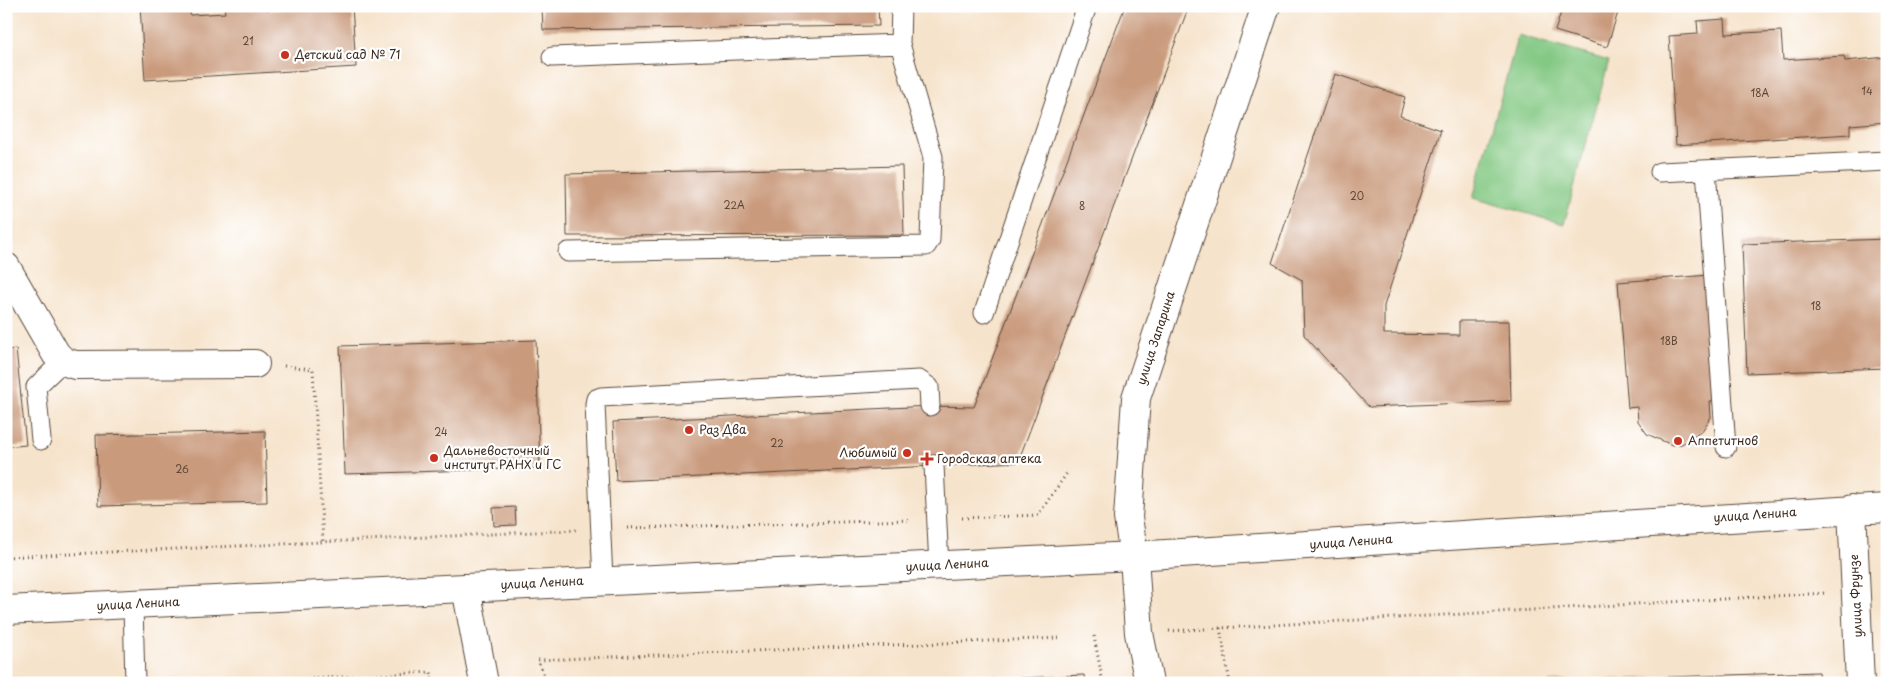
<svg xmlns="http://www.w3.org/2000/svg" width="1893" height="689" viewBox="0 0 1893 689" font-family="'Playpen Sans',sans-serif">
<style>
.green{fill:#83c883;stroke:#5f7950}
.building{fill:#c99a7b}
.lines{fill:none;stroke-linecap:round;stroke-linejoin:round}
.service-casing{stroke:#574638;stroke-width:21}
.minor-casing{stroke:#574638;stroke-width:30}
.tertiary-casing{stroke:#574638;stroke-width:30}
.secondary-casing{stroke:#574638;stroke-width:30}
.primary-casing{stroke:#574638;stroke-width:30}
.path{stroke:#574638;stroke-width:3;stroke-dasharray:1 4;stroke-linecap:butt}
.service{stroke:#fff;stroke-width:19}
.minor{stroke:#fff;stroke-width:28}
.tertiary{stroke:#fff;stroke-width:28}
.secondary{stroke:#fff;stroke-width:28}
.primary{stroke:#fff;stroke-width:28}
.poi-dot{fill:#c8321e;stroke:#fff;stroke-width:2}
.labels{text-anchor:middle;stroke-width:4.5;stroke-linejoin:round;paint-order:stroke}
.number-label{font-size:10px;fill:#5e4635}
.poi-label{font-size:12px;fill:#3b2a1e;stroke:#fff;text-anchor:start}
.street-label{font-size:12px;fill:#3b2a1e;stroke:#fff}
</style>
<rect width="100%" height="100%" fill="#fff"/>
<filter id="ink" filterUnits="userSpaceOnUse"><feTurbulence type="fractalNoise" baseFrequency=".02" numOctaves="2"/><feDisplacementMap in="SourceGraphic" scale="10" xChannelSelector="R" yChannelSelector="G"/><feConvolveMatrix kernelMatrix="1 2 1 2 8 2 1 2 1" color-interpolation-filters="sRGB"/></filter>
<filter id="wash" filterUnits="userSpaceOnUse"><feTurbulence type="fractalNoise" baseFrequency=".0096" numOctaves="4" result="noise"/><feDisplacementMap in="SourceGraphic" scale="20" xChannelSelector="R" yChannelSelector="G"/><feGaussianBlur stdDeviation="1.12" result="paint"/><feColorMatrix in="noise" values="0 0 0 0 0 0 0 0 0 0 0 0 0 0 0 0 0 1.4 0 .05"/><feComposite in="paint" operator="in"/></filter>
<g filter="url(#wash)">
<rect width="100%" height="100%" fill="#f6e3cb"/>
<path class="green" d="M 1518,35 L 1609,61 L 1564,224 L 1473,198 Z"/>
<g id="blocks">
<path class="building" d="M 140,6 L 190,6 L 190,15 L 225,13 L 224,6 L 267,6 L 267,10 L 296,8 L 296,6 L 352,6 L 356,67 L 145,80 Z
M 542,6 L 878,6 L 879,26 L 543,30 Z
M 1125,6 L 1189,6 L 1018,462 L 616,481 L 613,422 L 930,406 L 974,407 Z
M 1563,6 L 1620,6 L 1607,47 L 1555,31 Z
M 1725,19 L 1726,34 L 1781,31 L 1783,60 L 1844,56 L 1845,61 L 1887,57 L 1887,122 L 1850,125 L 1850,134 L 1676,145 L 1669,36 L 1698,34 L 1697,21 Z
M 1335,74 L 1405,97 L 1400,116 L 1441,130 L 1384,306 L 1384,334 L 1459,335 L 1459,321 L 1509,321 L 1511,401 L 1369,407 L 1304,335 L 1302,280 L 1272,263 Z
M 902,166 L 904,235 L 567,236 L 566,174 Z
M 1887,239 L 1887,368 L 1747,373 L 1742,244 Z
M 1710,275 L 1720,400 L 1710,401 L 1711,417 L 1702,431 L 1682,444 L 1672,445 L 1647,434 L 1638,421 L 1637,407 L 1628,408 L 1618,282 Z
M 536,340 L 540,468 L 345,474 L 340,346 Z
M 16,349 L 26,445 L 6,447 L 6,350 Z
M 265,431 L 267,502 L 98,506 L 96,435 Z
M 515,507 L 516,525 L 494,526 L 493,508 Z
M 1819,672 L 1820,683 L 1549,683 L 1549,681 Z
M 1084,675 L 1085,683 L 955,683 L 955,681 Z"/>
</g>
</g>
<g filter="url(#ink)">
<use href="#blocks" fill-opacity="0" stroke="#574638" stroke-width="1"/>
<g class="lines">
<defs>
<path id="service" d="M 552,57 L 900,44
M 1706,170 L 1726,447
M 1660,172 L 1887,161
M 568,252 L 926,246 L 930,240 L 933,157 L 900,44 L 901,6
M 984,313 L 1087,6
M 41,440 L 36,387 L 63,361
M 934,465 L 939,566
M 603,580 L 595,404 L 596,399 L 601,397 L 919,380 L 929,387 L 930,406
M 133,605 L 135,683"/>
<path id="minor" d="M 6,267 L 56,354 L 63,361 L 75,365 L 255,364
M 1852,509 L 1860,683"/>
<path id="tertiary" d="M 466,588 L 484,683"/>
<path id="secondary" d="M 6,610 L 1134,556 L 1887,508"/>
<path id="primary" d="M 1149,683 L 1139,633 L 1134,556 L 1128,518 L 1136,398 L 1266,6"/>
</defs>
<use href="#service" class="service-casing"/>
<use href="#minor" class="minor-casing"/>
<use href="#tertiary" class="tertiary-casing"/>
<use href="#secondary" class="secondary-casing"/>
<use href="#primary" class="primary-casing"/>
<path class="path" d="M 284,366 L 313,369 L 323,541
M 962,518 L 1038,515 L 1067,473
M 627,528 L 911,520
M 6,557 L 576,530
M 1220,628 L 1230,683
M 1169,631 L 1826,593
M 1094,636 L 1103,683
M 237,683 L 431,672 L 433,683
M 547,683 L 538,660 L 1061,638"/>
<use href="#service" class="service"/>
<use href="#minor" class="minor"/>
<use href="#tertiary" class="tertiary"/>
<use href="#secondary" class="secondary"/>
<use href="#primary" class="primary"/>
</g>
</g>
<g class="poi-dot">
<circle cx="285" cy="55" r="5"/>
<circle cx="689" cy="430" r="5"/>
<circle cx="1678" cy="441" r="5"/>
<circle cx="907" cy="453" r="5"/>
<circle cx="434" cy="458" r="5"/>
<path d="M924.5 451.5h5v5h5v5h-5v5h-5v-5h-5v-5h5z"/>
</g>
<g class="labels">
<g class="number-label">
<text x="248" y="45">21</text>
<text x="1867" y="95">14</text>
<text x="1760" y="97">18А</text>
<text x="1357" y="200">20</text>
<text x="734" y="209">22А</text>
<text x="1082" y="210">8</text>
<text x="1816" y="310">18</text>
<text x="1669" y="345">18В</text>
<text x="441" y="436">24</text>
<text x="777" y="447">22</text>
<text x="182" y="473">26</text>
</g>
<g class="poi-label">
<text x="295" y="59">Детский сад № 71</text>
<text x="699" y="434">Раз Два</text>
<text x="1688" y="445">Аппетитнов</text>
<text x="444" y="455">Дальневосточный<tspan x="444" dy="14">институт РАНХ и ГС</tspan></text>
<text x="897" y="457" text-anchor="end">Любимый</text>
<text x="937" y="463">Городская аптека</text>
</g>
<g class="street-label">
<text transform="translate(1156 338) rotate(-72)" y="4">улица Запарина</text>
<text transform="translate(1755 515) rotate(-4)" y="4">улица Ленина</text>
<text transform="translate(1351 542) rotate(-4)" y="4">улица Ленина</text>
<text transform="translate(947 565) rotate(-3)" y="4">улица Ленина</text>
<text transform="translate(542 583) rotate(-3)" y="4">улица Ленина</text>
<text transform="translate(1856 596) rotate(-93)" y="4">улица Фрунзе</text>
<text transform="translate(138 604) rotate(-3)" y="4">улица Ленина</text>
</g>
</g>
<rect width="1893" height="689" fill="none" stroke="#fff" stroke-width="25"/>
</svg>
